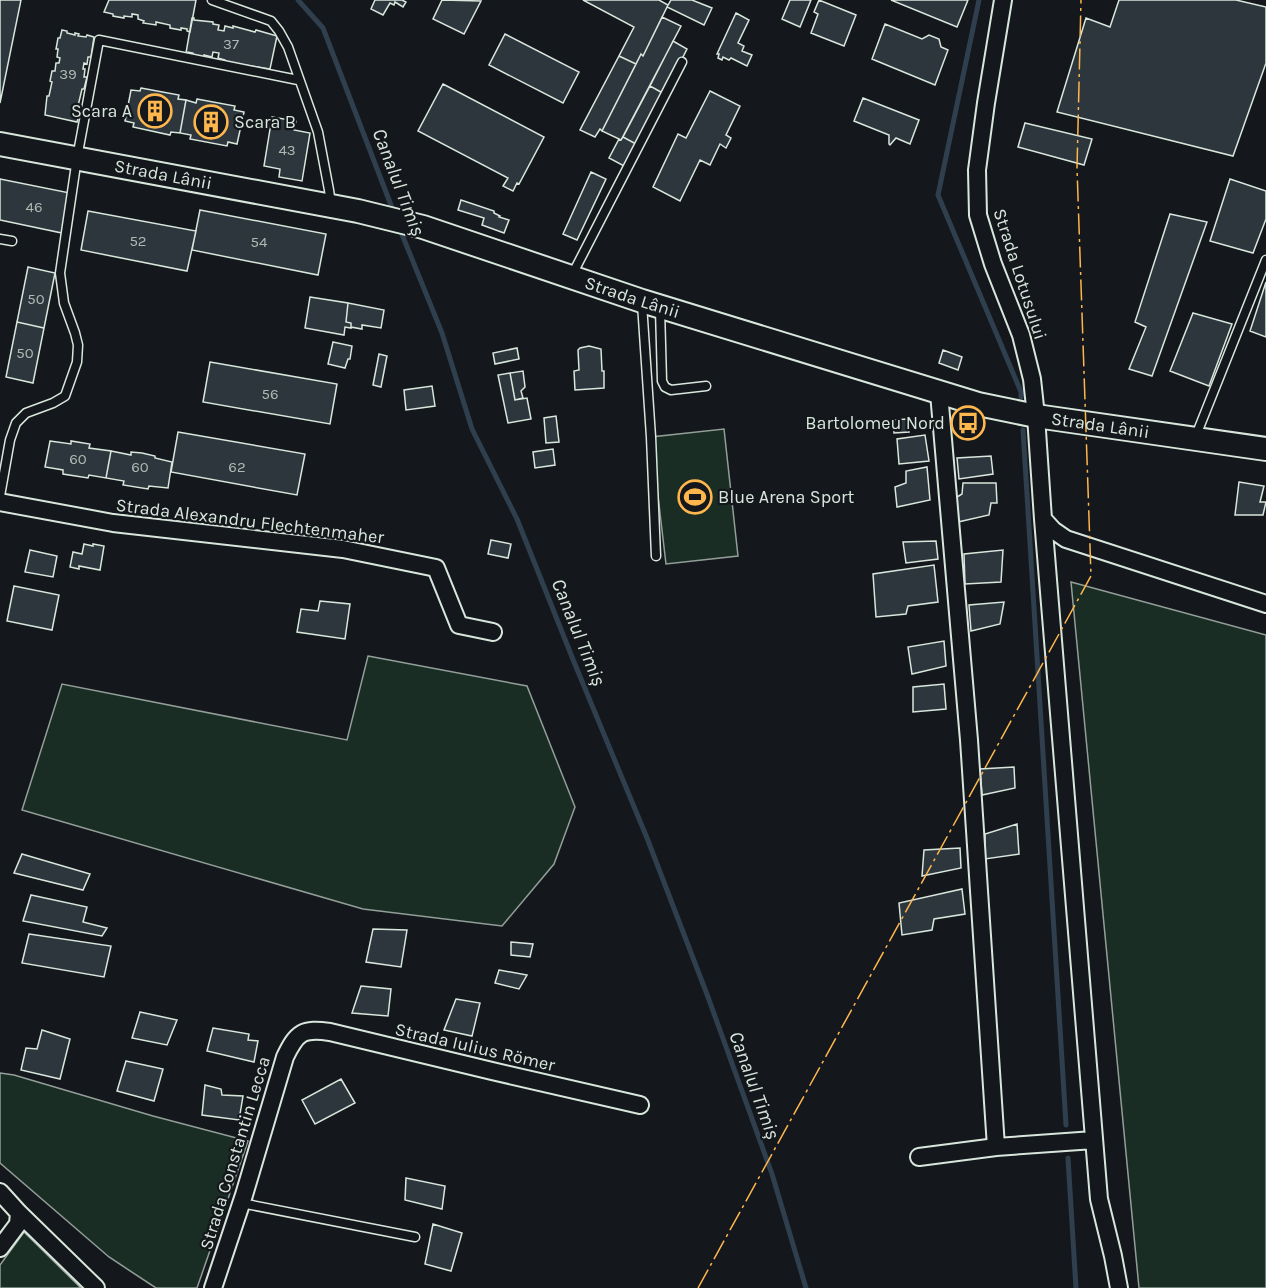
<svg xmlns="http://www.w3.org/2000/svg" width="1266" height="1288" viewBox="0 0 1266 1288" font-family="Karla,sans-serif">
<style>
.green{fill:#1a2d24;stroke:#939e99;stroke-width:1.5}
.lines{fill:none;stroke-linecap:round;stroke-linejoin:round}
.stream{stroke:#2f3f4d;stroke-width:5}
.building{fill:#2c363c;stroke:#d8e6dc;stroke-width:1.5}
.service-casing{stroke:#d8e6dc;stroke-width:11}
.minor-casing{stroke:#d8e6dc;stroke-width:20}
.secondary-casing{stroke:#d8e6dc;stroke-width:26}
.service{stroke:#14181c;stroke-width:8}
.minor{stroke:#14181c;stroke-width:16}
.secondary{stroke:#14181c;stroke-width:22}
.power{stroke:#ffb74d;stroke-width:1.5;stroke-dasharray:21 4.5 3 4.5;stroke-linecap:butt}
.labels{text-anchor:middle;stroke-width:4.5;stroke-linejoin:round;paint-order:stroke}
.number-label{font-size:15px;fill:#adbab4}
.poi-label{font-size:18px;fill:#d8e6dc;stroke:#14181c;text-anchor:end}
.street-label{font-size:18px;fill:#d8e6dc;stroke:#14181c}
.water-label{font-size:20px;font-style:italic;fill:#d8e6dc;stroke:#14181c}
</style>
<rect width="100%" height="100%" fill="#14181c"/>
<path class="green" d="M 724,429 L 738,556 L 666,564 L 651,437 Z
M 1071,582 L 1266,635 L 1266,1288 L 1139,1288 Z
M 368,656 L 527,686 L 575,807 L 554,864 L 502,926 L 363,909 L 22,810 L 62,684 L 347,740 Z
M 0,1073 L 14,1075 L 153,1116 L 248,1141 L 197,1288 L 156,1288 L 109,1257 L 0,1163 Z
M 24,1232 L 81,1288 L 0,1288 L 0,1265 Z"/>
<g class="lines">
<path class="stream" d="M 298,0 L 323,28 L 394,213
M 979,0 L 938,195 L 1021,392 L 1021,397
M 399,227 L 442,333 L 472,429 L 517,519 L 574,662 L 647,838 L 708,997 L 772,1174 L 806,1288
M 1023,430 L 1066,1125
M 1068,1158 L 1076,1288"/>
</g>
<path class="building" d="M 0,0 L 21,0 L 0,103 Z
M 109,0 L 196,0 L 190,32 L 187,31 L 187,29 L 181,28 L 181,30 L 170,28 L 170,25 L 156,22 L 156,25 L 143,23 L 144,21 L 138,19 L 138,15 L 132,14 L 132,17 L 124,16 L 124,18 L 113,16 L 113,14 L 104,12 Z
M 375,0 L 402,0 L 406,2 L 403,7 L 395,2 L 394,5 L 390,3 L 383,15 L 371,9 Z
M 442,0 L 481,1 L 464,34 L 433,19 Z
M 583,0 L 659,0 L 668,5 L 643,56 L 641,54 L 636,64 L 619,56 L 634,27 Z
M 671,0 L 692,0 L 712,8 L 704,25 L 667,7 Z
M 790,0 L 811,0 L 800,27 L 782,19 Z
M 819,0 L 856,15 L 844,46 L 811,33 L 818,14 L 814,12 Z
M 891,0 L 968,0 L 957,27 Z
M 1119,0 L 1236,0 L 1266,7 L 1266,63 L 1233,156 L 1057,112 L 1086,18 L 1110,27 Z
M 736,13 L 749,20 L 738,43 L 744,46 L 742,51 L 752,55 L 747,66 L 731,58 L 729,60 L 723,57 L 722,60 L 718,58 L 719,54 L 717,54 Z
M 662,17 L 681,26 L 621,140 L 602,131 L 641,54 L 643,56 Z
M 192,18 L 194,18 L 194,20 L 213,22 L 213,24 L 219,25 L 218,30 L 224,31 L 225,26 L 233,28 L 233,26 L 255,32 L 256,30 L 277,36 L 270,69 L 225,62 L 225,60 L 218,58 L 219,53 L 213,52 L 212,57 L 204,55 L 204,57 L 193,55 L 193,53 L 188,52 L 187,54 L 186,53 Z
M 885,24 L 922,39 L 929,35 L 939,39 L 941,47 L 948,50 L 935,85 L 872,59 Z
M 62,30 L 67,31 L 67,33 L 75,35 L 75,33 L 79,34 L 78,36 L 86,37 L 87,35 L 94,37 L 91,57 L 88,57 L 87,64 L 84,63 L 83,69 L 85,69 L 84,77 L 87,77 L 84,89 L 82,89 L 78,106 L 82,106 L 77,122 L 45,115 L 47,96 L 49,96 L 52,82 L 50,81 L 52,71 L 55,71 L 56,63 L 59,63 L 60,58 L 57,57 L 58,49 L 56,49 L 58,38 L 60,38 Z
M 505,34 L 579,72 L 563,103 L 489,65 Z
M 673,41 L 687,49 L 664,94 L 650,86 Z
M 619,56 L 636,64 L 602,131 L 600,129 L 595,137 L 580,130 Z
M 443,84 L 544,137 L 519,184 L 517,183 L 513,191 L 503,186 L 508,178 L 418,131 Z
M 650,86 L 663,93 L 636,144 L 623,137 Z
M 141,88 L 179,95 L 178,99 L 186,100 L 180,133 L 171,132 L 170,135 L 133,127 L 134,123 L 125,121 L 131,90 L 140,91 Z
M 710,91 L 740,106 L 726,135 L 731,138 L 726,148 L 720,144 L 710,165 L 700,160 L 680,201 L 653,187 L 678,134 L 686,138 Z
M 863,98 L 919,120 L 910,144 L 896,138 L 890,145 L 889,144 L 889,135 L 854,121 Z
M 197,99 L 235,106 L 234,110 L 244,112 L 237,144 L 228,142 L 227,146 L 190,139 L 191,135 L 180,133 L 186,100 L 196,103 Z
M 272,117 L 296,121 L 294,130 L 310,133 L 302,181 L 279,177 L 280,169 L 264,166 Z
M 1025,123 L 1092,139 L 1084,165 L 1018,147 Z
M 623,137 L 636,144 L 624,166 L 609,158 L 619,139 L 621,140 Z
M 591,172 L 606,179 L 577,240 L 563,234 Z
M 0,179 L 70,193 L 62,233 L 0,220 Z
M 1230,179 L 1266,191 L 1266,219 L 1253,253 L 1210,241 Z
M 461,200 L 494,211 L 494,213 L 500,216 L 499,217 L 509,220 L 504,233 L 482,225 L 484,218 L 458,210 Z
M 200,210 L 326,234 L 318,275 L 192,250 Z
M 88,211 L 196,231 L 187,271 L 81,250 Z
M 1170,214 L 1207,222 L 1152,376 L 1129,369 L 1146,327 L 1135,322 Z
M 28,267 L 55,273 L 44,328 L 17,322 Z
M 1266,282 L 1266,337 L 1250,331 Z
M 310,297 L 348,303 L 346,322 L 351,323 L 351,328 L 345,327 L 344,335 L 305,328 Z
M 348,303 L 384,310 L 381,328 L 362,325 L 362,329 L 351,327 L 351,323 L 346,322 Z
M 1193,313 L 1232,324 L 1209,386 L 1170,371 Z
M 17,322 L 44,328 L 33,383 L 6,377 Z
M 333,342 L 352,346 L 350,359 L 348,359 L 345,368 L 328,364 Z
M 589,346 L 601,349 L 602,371 L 604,371 L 604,388 L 575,390 L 574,371 L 579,370 L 578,350 L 580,348 Z
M 517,348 L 519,359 L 495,364 L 493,353 Z
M 943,350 L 962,357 L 958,370 L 939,363 Z
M 379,354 L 387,356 L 381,387 L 373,385 Z
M 210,362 L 337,384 L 330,424 L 203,402 Z
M 523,371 L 525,387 L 521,391 L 523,398 L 515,400 L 510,373 Z
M 510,373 L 515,400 L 527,398 L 531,419 L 508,423 L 498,375 Z
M 432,386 L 435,406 L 406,410 L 404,390 Z
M 556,416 L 559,442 L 546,443 L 544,418 Z
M 907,419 L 909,432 L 894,433 L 893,420 Z
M 178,432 L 305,454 L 297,495 L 171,472 Z
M 925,435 L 929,461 L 899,464 L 897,439 Z
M 50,441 L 71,444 L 71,441 L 90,444 L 89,448 L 111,451 L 106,478 L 89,475 L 88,478 L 63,474 L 63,470 L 45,467 Z
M 553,449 L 555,465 L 535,468 L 533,452 Z
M 111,451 L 131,455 L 131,452 L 142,453 L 155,456 L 155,458 L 172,462 L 168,488 L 149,486 L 148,489 L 123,485 L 124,481 L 106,478 Z
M 991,456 L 993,474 L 959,479 L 957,458 Z
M 927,467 L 930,500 L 897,507 L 895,487 L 906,483 L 906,471 Z
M 1239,482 L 1264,486 L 1260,502 L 1266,502 L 1263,515 L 1235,515 Z
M 963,483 L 996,483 L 997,503 L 991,503 L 989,515 L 958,522 L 957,497 L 962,494 Z
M 491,540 L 511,544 L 508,558 L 488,554 Z
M 936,541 L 938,559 L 906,563 L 903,542 Z
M 84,544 L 93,546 L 93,544 L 104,546 L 100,570 L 79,566 L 79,569 L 70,567 L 73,552 L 82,554 Z
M 30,550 L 57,556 L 53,577 L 25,572 Z
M 1003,550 L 1001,582 L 965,584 L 964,554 Z
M 934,565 L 938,602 L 908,606 L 906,614 L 876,617 L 873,574 Z
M 14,586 L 59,595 L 52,630 L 7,621 Z
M 320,601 L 350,604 L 345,639 L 297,632 L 301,609 L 318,611 Z
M 1004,602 L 1000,624 L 971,631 L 969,605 Z
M 944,641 L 946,666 L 912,674 L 908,647 Z
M 944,684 L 946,709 L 913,712 L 913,687 Z
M 1014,767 L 1015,788 L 982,795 L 980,769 Z
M 1017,824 L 1019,854 L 985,859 L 985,834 Z
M 960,848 L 961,868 L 922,876 L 924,850 Z
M 22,854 L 90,874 L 83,890 L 14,873 Z
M 962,889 L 965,914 L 934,919 L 932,930 L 902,935 L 899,903 Z
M 31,895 L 87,907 L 83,922 L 107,928 L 102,936 L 23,921 Z
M 373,929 L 407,930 L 401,967 L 366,962 Z
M 29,934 L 111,946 L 104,977 L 22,963 Z
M 511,942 L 533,944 L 530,957 L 511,955 Z
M 499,970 L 527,975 L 519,989 L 495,983 Z
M 361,986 L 391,989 L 388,1016 L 352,1013 Z
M 456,999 L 480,1003 L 472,1036 L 444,1030 Z
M 140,1012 L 177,1020 L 167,1045 L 132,1038 Z
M 213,1028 L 249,1034 L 248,1040 L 258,1041 L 254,1062 L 207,1051 Z
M 42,1030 L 70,1039 L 60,1079 L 21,1070 L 26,1048 L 37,1049 Z
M 126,1061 L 163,1069 L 154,1101 L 117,1091 Z
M 341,1079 L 355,1103 L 315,1124 L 302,1100 Z
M 205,1085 L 221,1089 L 222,1095 L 243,1096 L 239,1120 L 202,1115 Z
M 406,1178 L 445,1186 L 442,1209 L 405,1200 Z
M 433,1224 L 462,1233 L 451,1271 L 425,1264 Z"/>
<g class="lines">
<defs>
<path id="service" d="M 212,0 L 271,21 L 279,31 L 288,47 L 318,132 L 329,190 L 331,204
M 0,239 L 12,241
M 572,275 L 682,62
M 642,304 L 651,437 L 656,556
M 660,309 L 662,381 L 665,387 L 671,390 L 706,386
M 1195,438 L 1266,260
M 0,496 L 10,440 L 16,423 L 26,413 L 53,403 L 65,396 L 77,362 L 78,345 L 75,333 L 64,303 L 60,273 L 77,158 L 99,40 L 298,80
M 241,1203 L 415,1237"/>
<path id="minor" d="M 1003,0 L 986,103 L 977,170 L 978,215 L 993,264 L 1021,335 L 1032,379 L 1036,416 L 1043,519 L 1053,530 L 1066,539 L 1266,604
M 939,393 L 969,740 L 996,1147
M 0,502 L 113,523 L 343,549 L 436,568 L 459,625 L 493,632
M 1043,519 L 1099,1199 L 1113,1256 L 1119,1288
M 919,1157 L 996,1147 L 1094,1140
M 0,1192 L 19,1213 L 96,1288
M 0,1248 L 18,1224 L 19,1213
M 213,1288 L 244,1195 L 285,1057 C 297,1032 303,1028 330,1032 L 492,1071 L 640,1105"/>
<g id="secondary">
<path id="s1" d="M 0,144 L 358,211 L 423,227 L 642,301 L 978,404 L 1036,416 L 1266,449"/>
</g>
</defs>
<use href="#service" class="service-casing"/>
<use href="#minor" class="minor-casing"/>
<use href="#secondary" class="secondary-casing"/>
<use href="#service" class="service"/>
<use href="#minor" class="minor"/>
<use href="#secondary" class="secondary"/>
<path class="power" d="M 698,1288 L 1091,576 L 1077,168 L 1081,0"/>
</g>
<defs>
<symbol id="building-ring" viewBox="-11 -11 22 22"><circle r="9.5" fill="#14181c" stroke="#ffb74d" stroke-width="1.5"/><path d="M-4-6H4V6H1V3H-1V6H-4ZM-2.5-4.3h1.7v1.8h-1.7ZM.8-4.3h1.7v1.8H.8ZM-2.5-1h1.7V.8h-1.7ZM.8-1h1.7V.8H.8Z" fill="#ffb74d"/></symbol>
<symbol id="bus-ring" viewBox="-11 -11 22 22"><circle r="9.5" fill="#14181c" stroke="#ffb74d" stroke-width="1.5"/><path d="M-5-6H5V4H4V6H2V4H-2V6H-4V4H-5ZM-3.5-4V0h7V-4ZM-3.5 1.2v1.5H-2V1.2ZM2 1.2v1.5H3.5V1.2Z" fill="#ffb74d"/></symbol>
<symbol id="stadium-ring" viewBox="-11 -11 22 22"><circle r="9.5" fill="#14181c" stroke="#ffb74d" stroke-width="1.5"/><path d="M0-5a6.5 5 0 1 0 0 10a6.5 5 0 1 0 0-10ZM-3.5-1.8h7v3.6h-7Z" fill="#ffb74d"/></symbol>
</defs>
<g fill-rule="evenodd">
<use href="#building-ring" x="136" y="92" width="38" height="38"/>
<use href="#building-ring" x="192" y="103" width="38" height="38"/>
<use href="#bus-ring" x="949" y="404" width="38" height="38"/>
<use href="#stadium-ring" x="676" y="478" width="38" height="38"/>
</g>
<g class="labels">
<g class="number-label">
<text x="231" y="49">37</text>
<text x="68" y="79">39</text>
<text x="287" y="155">43</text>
<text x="34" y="212">46</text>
<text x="138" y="246">52</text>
<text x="259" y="247">54</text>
<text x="36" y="304">50</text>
<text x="25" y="358">50</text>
<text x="270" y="399">56</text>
<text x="78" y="464">60</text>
<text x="140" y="472">60</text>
<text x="237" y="472">62</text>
</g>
<g class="poi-label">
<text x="132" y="117">Scara A</text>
<text x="234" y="128" text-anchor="start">Scara B</text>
<text x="945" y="429">Bartolomeu Nord</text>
<text x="718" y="503" text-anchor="start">Blue Arena Sport</text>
</g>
<g class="street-label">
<text dy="6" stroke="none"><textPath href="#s1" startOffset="166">Strada Lânii</textPath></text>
<text transform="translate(1020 274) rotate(72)" y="6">Strada Lotusului</text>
<text dy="6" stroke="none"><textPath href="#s1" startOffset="652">Strada Lânii</textPath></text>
<text dy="6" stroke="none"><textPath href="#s1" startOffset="1138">Strada Lânii</textPath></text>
<text transform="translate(250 521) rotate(7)" y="6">Strada Alexandru Flechtenmaher</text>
<text transform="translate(475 1047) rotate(13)" y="6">Strada Iulius Römer</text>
<text transform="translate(235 1153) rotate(-73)" y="6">Strada Constantin Lecca</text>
</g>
<g class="water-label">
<text transform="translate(399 182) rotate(69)" y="7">Canalul Timiș</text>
<text transform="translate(579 632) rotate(68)" y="7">Canalul Timiș</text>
<text transform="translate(755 1085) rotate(70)" y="7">Canalul Timiș</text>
</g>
</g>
</svg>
